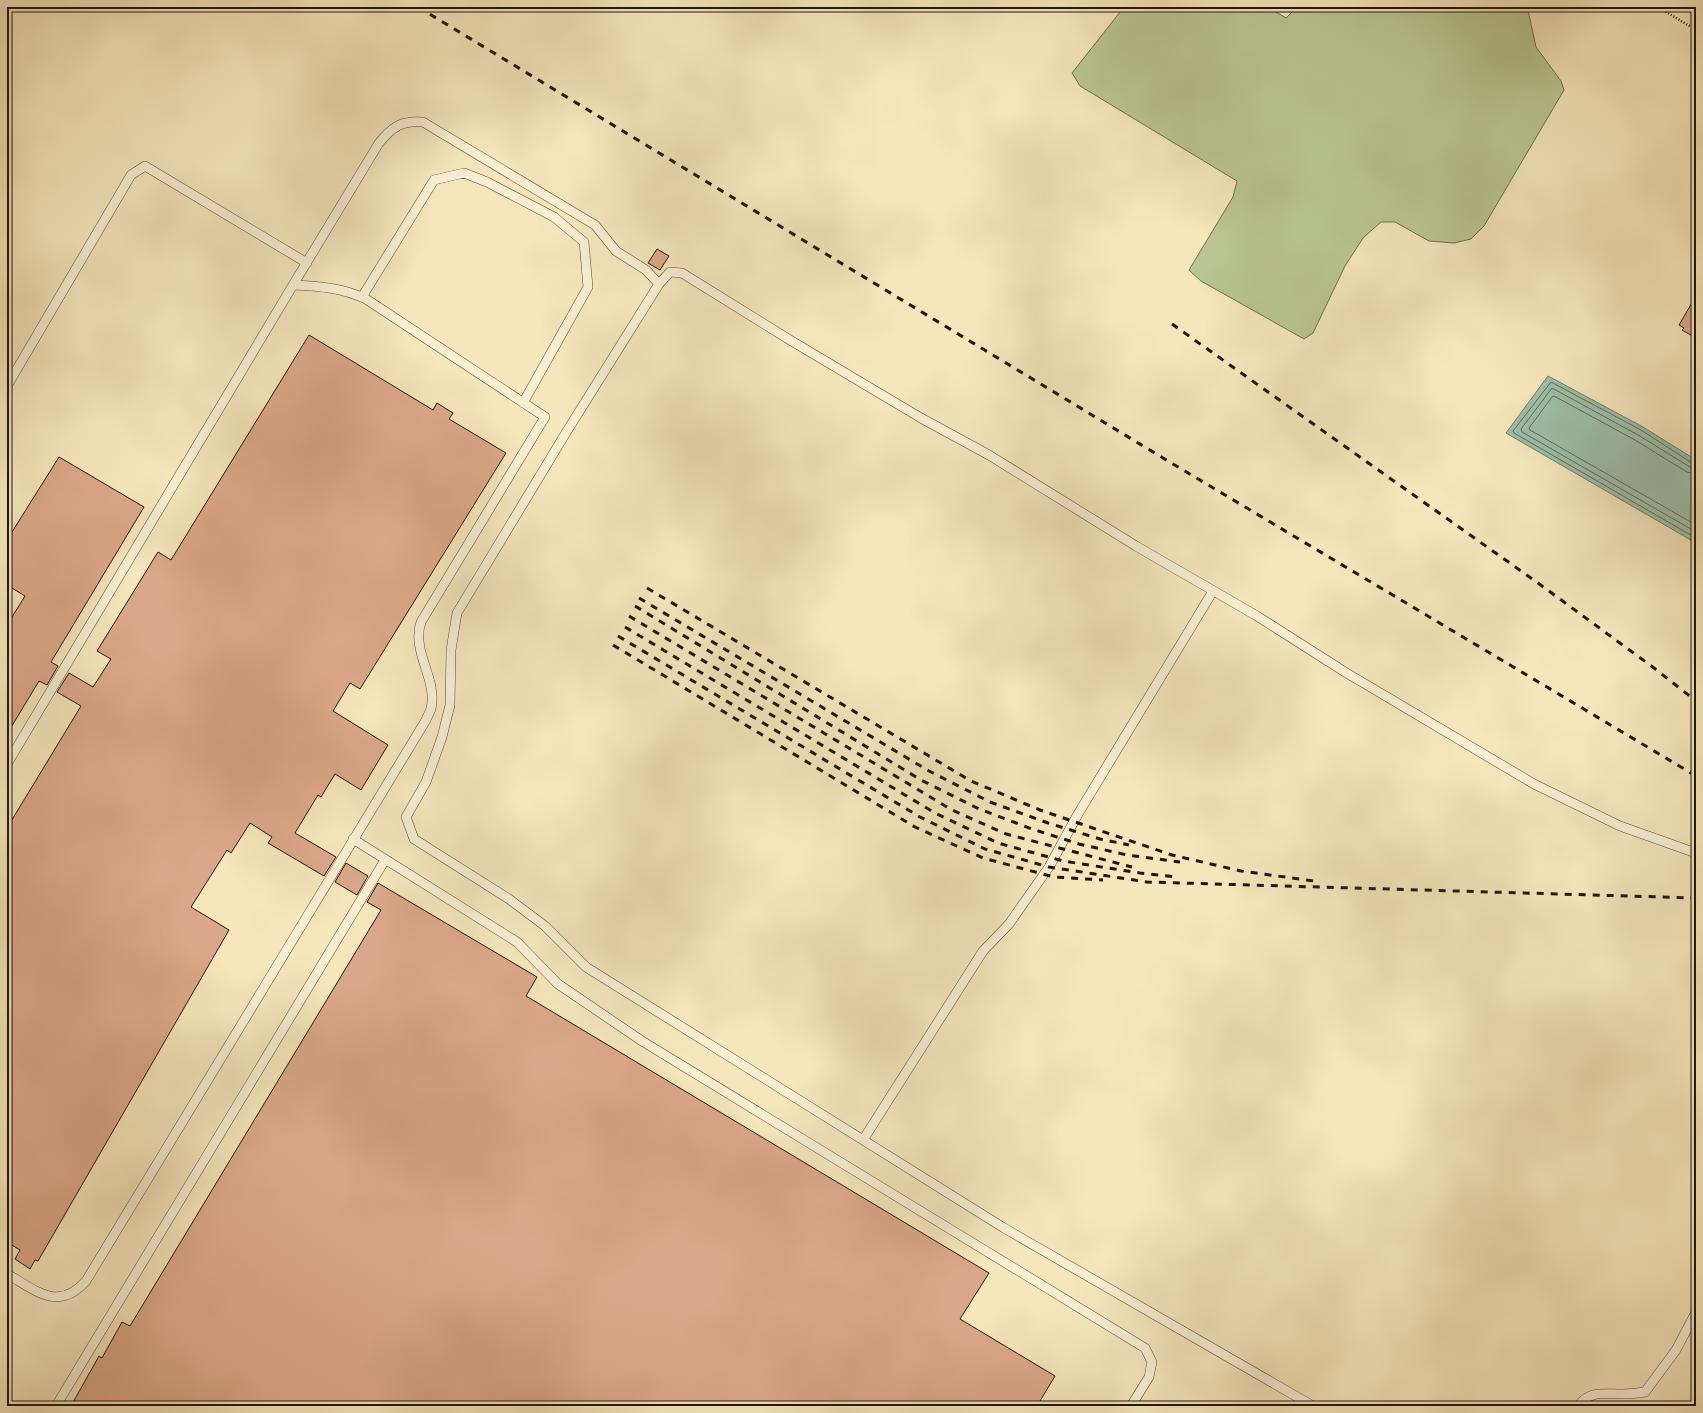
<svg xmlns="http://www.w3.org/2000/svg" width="1703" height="1413" viewBox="0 0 1703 1413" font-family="'Libre Bodoni',serif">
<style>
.green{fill:#b9c693;stroke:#6c6e51}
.water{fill:#9dc0aa;stroke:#6b7c6c}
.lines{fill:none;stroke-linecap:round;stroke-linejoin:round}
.shore{stroke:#5e6b5c;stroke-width:1}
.building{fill:#dba78a;stroke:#20160f}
.service-casing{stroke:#554a3a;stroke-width:10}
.path{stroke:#20160f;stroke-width:2.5;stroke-dasharray:1 2;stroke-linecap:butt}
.service{stroke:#f8efd3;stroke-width:9}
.rail{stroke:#20160f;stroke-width:3;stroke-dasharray:7 7;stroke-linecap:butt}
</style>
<rect width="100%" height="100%" fill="#f5e6bc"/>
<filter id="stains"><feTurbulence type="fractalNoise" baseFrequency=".005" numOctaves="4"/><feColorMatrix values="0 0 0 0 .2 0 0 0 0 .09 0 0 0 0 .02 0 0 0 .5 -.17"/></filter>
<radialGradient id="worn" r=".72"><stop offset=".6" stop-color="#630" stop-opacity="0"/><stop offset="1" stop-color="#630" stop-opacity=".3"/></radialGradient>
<path class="green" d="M 1124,7 L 1268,7 L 1286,18 L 1297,7 L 1523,7 L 1528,10 L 1536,47 L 1561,81 L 1564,90 L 1484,226 L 1471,239 L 1454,243 L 1429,241 L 1395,222 L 1381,222 L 1363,238 L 1345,266 L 1313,333 L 1304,339 L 1201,281 L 1189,270 L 1233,197 L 1237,181 L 1080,86 L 1072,73 Z"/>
<path class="water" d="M 1548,376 L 1643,427 L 1696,460 L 1696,543 L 1506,433 Z"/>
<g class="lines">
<path class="shore" d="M 1696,463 L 1692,463 L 1641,430 L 1551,382 L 1513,431 L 1514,433 L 1696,538
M 1696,468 L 1690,467 L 1638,435 L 1552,388 L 1521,429 L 1522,432 L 1696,532
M 1696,474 L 1687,472 L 1635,440 L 1554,396 L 1552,397 L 1529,428 L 1530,430 L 1696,525"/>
</g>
<path class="building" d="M 657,249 L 669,256 L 660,270 L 648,263 Z
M 1696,296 L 1696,338 L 1682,330 L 1684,328 L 1679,325 Z
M 309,335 L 433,410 L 437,403 L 453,413 L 449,419 L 506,453 L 360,689 L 350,683 L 333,711 L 388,745 L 361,790 L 335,774 L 321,797 L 318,795 L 295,833 L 336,857 L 324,876 L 268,843 L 272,837 L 250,823 L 231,853 L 227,850 L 191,907 L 229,930 L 38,1261 L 35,1260 L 30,1269 L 15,1259 L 20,1250 L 7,1242 L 7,828 L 81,706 L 57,692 L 69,673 L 93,687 L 111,659 L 97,651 L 158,552 L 171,560 Z
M 59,457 L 144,507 L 51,662 L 58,666 L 47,685 L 39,681 L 7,734 L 7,625 L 25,596 L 7,585 L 7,540 Z
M 346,863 L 368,876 L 357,895 L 335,882 Z
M 378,883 L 537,977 L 526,996 L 989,1273 L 960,1319 L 1055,1376 L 1037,1406 L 71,1406 L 99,1356 L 102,1358 L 122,1322 L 130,1326 L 381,910 L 367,902 Z"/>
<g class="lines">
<defs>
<path id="service" d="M 293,285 L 379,143 C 392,127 402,120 423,122 L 595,225 L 616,251 L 646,270 L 659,284
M 362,297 L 434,180 L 464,173 L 487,182 L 554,217 L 584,242 L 588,287 L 523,403
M 7,386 L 131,175 L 145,166 L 307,263
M 7,764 L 293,285 C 319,286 343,288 366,299 L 545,417 L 421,622 C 411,652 438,679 431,709 C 430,712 427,717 426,720 L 86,1281 C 58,1312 37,1291 7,1274
M 353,839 L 517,942 L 558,984 L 642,1041 L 1145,1348 L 1152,1362 L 1149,1377 L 1131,1406
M 863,1140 L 983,951 L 1009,924 L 1049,867 L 1078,814 L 1213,591
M 56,1406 L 385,860
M 1313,1406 L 1004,1228 L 586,967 L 545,926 L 509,899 L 414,839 L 406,817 L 426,782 L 442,737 L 450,705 L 451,650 L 457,613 L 567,431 L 659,284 L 670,272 L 682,273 L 790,340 L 921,418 L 989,455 L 1136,546 L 1257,616 L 1345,672 L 1534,784 L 1620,826 L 1696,853
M 1578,1406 C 1590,1390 1605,1394 1622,1394 C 1630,1394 1638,1393 1645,1392 L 1676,1350 L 1696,1312"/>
</defs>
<use href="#service" class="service-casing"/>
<path class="path" d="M 1658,7 L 1696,30"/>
<use href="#service" class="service"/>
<path class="rail" d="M 418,7 L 1163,458 L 1696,776
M 1172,324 L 1538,583 L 1654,668 L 1696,701
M 647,588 L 971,781 L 1040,810 L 1172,855 L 1241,871 L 1314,881
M 639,598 L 929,771 L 990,802 L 1048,823 L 1100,839 L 1129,845
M 635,606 L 921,780 L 977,808 L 1032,829 L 1079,844 L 1127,855 L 1180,862
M 629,616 L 952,810 L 1006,834 L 1132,867
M 625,627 L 935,813 L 998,843 L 1063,861 L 1140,873 L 1176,877
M 618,636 L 920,817 L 985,849 L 1049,867 L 1147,882 L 1696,898
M 613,645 L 915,827 L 983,858 L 1054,877 L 1103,880"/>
</g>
<rect width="1703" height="1413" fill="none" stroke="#f5e6bc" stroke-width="24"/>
<rect x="8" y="8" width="1687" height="1397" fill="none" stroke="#20160f" stroke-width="2"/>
<rect x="12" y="12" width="1679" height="1389" fill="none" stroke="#20160f"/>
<rect width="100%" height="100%" filter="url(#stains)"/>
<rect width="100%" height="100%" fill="url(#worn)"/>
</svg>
